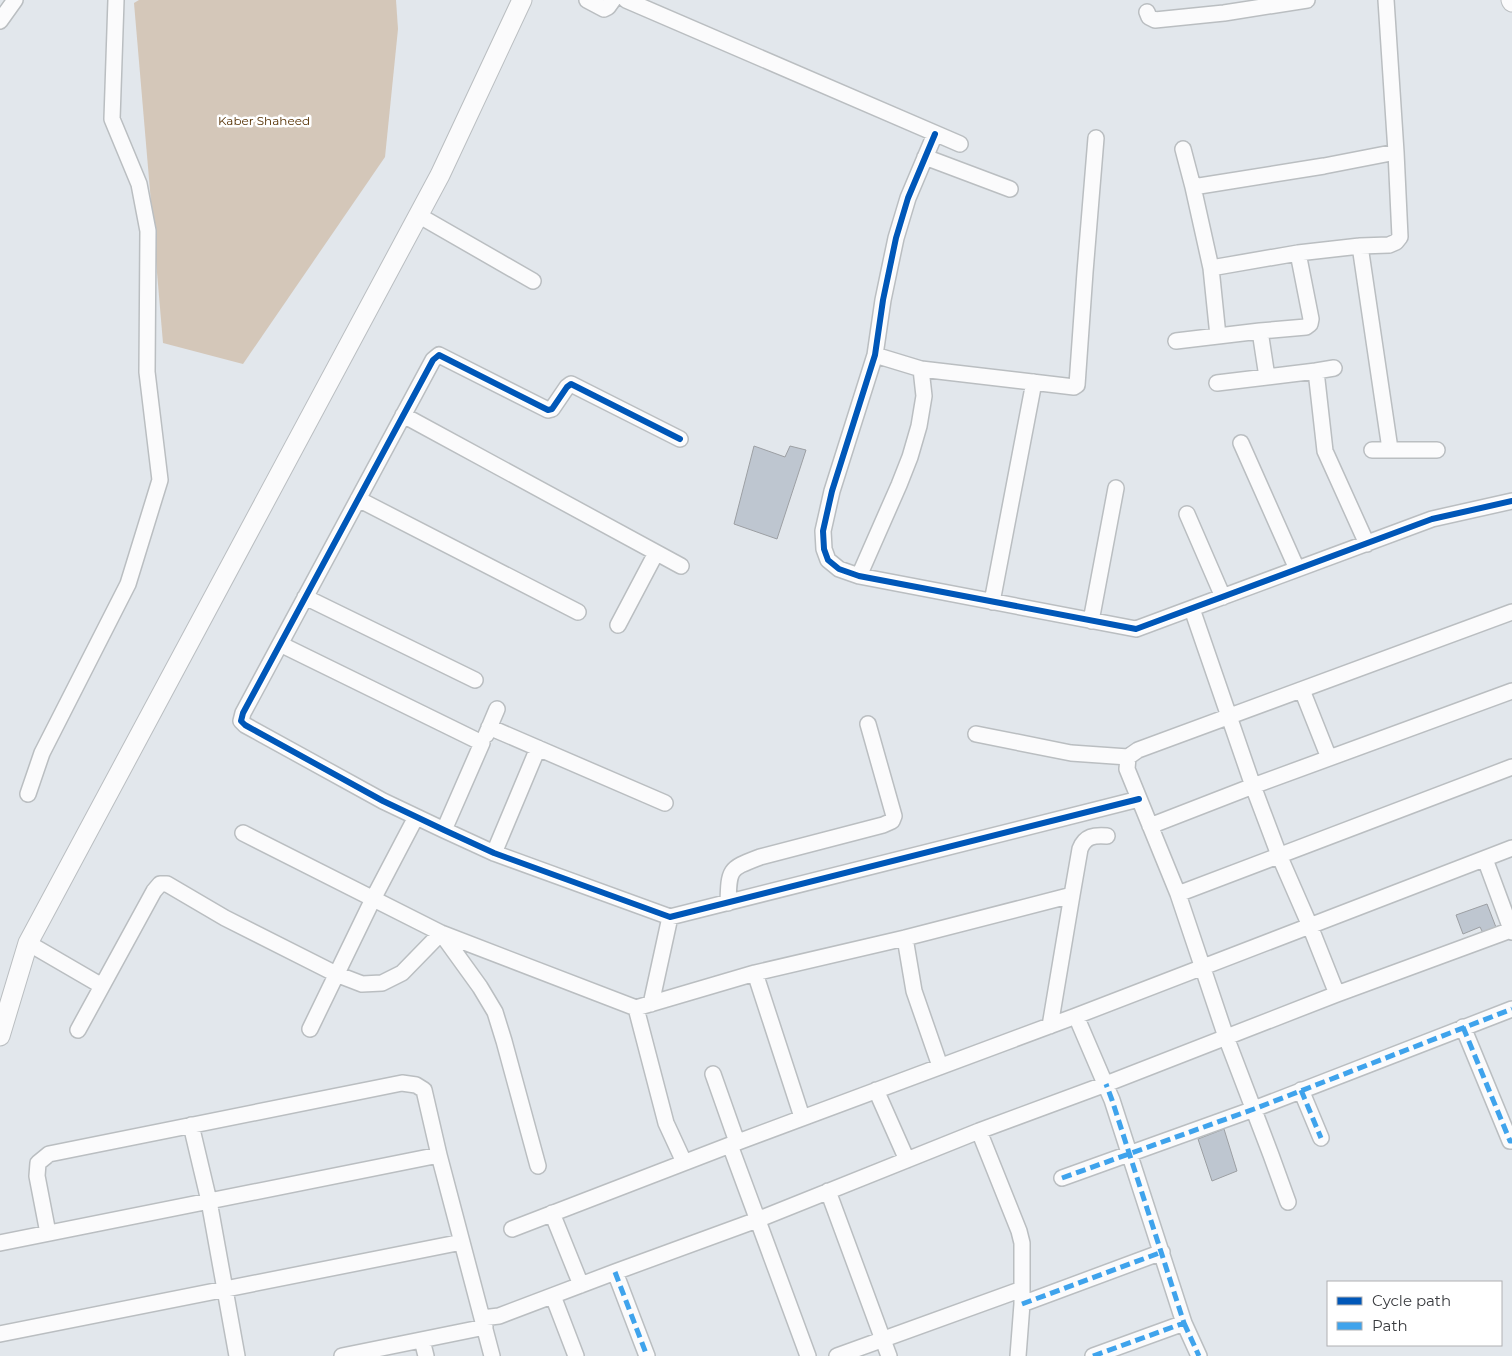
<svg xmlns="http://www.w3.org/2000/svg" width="1512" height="1356" viewBox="0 0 1512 1356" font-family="Montserrat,sans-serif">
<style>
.green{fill:#d4c7b9}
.building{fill:#bec6d0;stroke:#9c9fa3}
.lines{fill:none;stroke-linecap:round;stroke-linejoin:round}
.minor-casing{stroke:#babec1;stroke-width:18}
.tertiary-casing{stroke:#babec1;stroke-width:21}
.minor{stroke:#fbfbfc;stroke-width:15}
.tertiary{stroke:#fbfbfc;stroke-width:19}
.quiet{stroke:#3fa3ec;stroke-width:5;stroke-dasharray:10 5;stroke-linecap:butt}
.cycleway-casing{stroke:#fff;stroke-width:9}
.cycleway{stroke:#0057b8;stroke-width:6}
.labels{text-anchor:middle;stroke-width:5;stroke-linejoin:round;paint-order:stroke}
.park-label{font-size:12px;fill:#542f00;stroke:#fff}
</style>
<rect width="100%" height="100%" fill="#e2e7ec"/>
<path class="green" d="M 139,0 L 396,0 L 398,29 L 385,157 L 243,364 L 163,343 L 134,3 Z"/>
<path class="building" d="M 754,446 L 785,457 L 790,446 L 806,450 L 777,539 L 734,524 Z
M 1487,904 L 1499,935 L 1484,935 L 1480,927 L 1463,934 L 1456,915 Z
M 1224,1129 L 1237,1171 L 1212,1181 L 1198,1139 Z"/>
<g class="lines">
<defs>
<path id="minor" d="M 587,0 L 604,9 L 608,7 L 613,0
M 626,0 L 960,144
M 1386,0 L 1396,152
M 1147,12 L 1149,17 L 1155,20 L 1224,13 L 1307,0
M 0,21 L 15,0
M 935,134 L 908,198 L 896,238 L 883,300 L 875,355 L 832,491 L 823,531 L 824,549 L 828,560 L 839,569 L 859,576 L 1136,629 L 1432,519 L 1512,501
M 1183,149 L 1193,187 L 1211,268
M 925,157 L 1010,189
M 1193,187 L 1324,166 L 1396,152 L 1400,237 L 1396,242 L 1389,245 L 1360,246 L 1298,253 L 1211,268 L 1218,336
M 418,215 L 533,281
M 1360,246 L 1390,449
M 1260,331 L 1306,327 L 1310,324 L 1311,319 L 1298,253
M 1176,341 L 1260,331 L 1267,377
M 875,355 L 921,369 L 1074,387 L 1077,385 L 1085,272 L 1096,138
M 1334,368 L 1316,371 L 1325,451 L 1367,544
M 1217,383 L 1316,371
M 403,415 L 681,566
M 680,439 L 571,384 L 567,387 L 552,409 L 548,410 L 439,355 L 433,360 L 243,713 L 241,721 L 245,725 L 383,801 L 444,830 L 494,853 L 670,917 L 1139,799
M 1241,443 L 1297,569
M 1372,450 L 1437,450
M 358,499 L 578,612
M 1187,514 L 1223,597
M 859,576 L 899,485 L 910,457 L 919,426 L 924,396 L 921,369
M 305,597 L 475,680
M 992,602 L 1034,382
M 1192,609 L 1253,786 L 1279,855 L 1310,926 L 1337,994
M 1091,621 L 1116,488
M 618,625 L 656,553
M 280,644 L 482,743 L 444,830
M 1302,690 L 1329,758
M 489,727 L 665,803
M 976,734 L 1071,753 L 1128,757
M 486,735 L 497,709
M 28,794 L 42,753 L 128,584 L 160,480 L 147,372 L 148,231 L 139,184 L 112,119 L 116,0
M 1150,826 L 1253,786 L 1512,691
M 243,833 L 441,933 L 636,1008
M 494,853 L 538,748
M 1485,859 L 1512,932
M 1178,894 L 1512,767
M 1072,895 L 1080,849 C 1085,836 1094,835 1107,836
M 728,903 C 729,868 729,869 760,857 L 883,825 L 892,821 L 894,816 L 868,724
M 905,938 L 914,991 L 940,1066
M 28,943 L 102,986
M 755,973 L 802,1117
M 651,1004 L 670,917
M 1076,1016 L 1112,1100 L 1184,1323 L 1093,1356
M 1463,1027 L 1510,1141 L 1512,1141
M 310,1029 L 373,899 L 416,817
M 78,1030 L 154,891 L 160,884 L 167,884 L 225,918 L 336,974 L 362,984 L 382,983 L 402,973 L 441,933 L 480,987 L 495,1012 L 504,1041 L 538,1166
M 713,1074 L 737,1142
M 876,1090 L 907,1160
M 1301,1090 L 1321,1138
M 191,1125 L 209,1201 L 237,1356
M 979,1131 L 1106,1084 L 1337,994 L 1511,930
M 684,1162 L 666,1123 L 636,1008 L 755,973 L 905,938 L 1072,895 L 1050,1026
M 1062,1178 L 1254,1109 L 1512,1009
M 828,1191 L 889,1356
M 1288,1202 L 1271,1155 L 1226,1037 L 1178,894 L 1127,769 L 1128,757 L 1138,750 L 1512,612
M 552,1213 L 581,1285
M 512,1229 L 730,1145
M 48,1233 L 37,1176 L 38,1163 L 49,1154 L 402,1083 L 416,1085 L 424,1090 L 439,1155
M 0,1243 L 439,1155 L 492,1356
M 615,1272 L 647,1356
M 553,1296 L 576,1356
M 1022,1304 L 1162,1252
M 482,1318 L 499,1316 L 615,1272 L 757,1220 L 979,1131 L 1019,1231 L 1022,1243 L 1022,1304 L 1018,1356
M 1184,1323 L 1199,1356
M 0,1334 L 462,1242
M 422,1340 L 426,1356
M 342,1356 L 485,1327
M 808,1356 L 730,1145 L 1076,1016 L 1512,848
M 837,1356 L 1022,1289"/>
<path id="tertiary" d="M 1511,0 L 1512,2
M 0,1036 L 28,943 L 440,175 L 522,0"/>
</defs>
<use href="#minor" class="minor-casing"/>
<use href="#tertiary" class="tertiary-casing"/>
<use href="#minor" class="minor"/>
<use href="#tertiary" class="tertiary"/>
<path class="quiet" d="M 1463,1027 L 1510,1141 L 1512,1141
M 1301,1090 L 1321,1138
M 1062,1178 L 1254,1109 L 1512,1009
M 615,1272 L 647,1356
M 1022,1304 L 1162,1252
M 1184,1323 L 1199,1356
M 1093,1356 L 1184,1323 L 1112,1100 L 1106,1084"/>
<defs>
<path id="cycleway" d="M 935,134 L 908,198 L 896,238 L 883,300 L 875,355 L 832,491 L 823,531 L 824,549 L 828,560 L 839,569 L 859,576 L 1136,629 L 1432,519 L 1512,501
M 680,439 L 571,384 L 567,387 L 552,409 L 548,410 L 439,355 L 433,360 L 243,713 L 241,721 L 245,725 L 383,801 L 444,830 L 494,853 L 670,917 L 1139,799"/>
</defs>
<use href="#cycleway" class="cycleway-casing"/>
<use href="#cycleway" class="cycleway"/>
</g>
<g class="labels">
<g class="park-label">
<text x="264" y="125">Kaber Shaheed</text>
</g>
</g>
<rect x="1327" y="1281" width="175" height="65" fill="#ffffff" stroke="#afb0b2"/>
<rect x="1337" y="1297" width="25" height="8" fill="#0057b8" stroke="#afb0b2"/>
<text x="1372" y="1306" font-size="15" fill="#383a3e">Cycle path</text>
<rect x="1337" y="1322" width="25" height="8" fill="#3fa3ec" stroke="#afb0b2"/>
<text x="1372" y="1331" font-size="15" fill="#383a3e">Path</text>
</svg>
